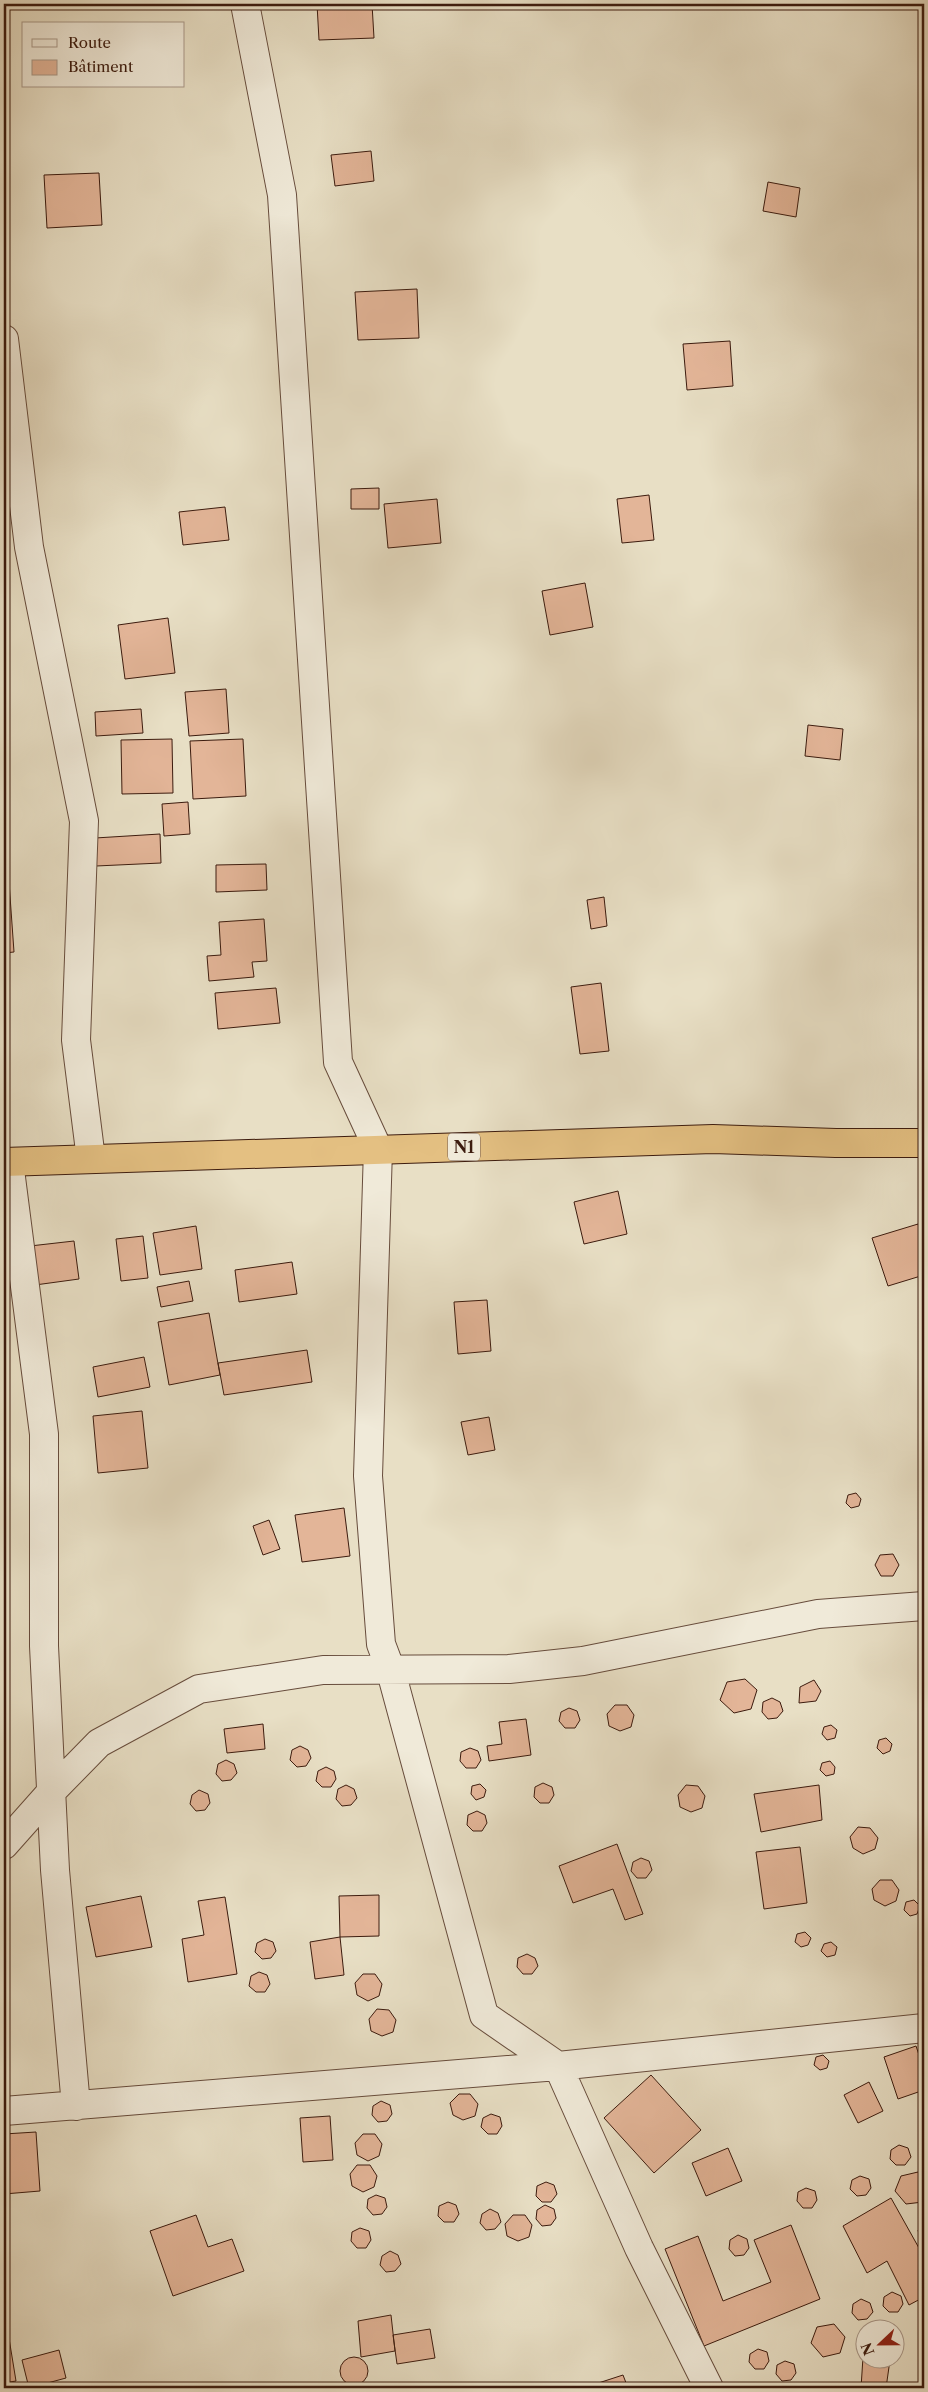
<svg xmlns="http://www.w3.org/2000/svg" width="928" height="2392" viewBox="0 0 928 2392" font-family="'Libre Caslon Text',serif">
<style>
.building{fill:#e3b598;stroke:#3c1b0e}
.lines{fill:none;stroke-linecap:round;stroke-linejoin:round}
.minor-casing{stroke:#674c3c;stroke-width:30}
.trunk-casing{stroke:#3c1b0e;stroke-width:30}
.minor{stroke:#f0ead9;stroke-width:28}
.trunk{stroke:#e4c082;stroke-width:28}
.labels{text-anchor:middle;stroke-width:4;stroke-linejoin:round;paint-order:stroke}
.shield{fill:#f0ead9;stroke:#72594b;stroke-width:1}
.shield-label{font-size:16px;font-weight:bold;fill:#3c1b0e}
</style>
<rect width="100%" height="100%" fill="#e8dfc5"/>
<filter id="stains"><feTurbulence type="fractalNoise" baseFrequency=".004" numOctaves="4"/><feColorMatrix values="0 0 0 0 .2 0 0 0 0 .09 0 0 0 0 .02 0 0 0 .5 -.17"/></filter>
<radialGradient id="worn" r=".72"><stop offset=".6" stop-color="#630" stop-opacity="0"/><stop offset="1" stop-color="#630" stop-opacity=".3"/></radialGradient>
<path class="building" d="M 317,4 L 372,4 L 374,38 L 319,40 Z
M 371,151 L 374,181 L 335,186 L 331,155 Z
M 99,173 L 102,225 L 47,228 L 44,175 Z
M 768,182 L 800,188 L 796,217 L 763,211 Z
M 417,289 L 419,338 L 358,340 L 355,292 Z
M 730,341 L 733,386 L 687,390 L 683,344 Z
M 379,488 L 379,509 L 351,509 L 351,489 Z
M 649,495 L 654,540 L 622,543 L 617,499 Z
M 437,499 L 441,543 L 388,548 L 384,504 Z
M 225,507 L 229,540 L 183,545 L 179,512 Z
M 585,583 L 593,627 L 550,635 L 542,591 Z
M 168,618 L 175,673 L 125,679 L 118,625 Z
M 226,689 L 229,733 L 189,736 L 185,692 Z
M 141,709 L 143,733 L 96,736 L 95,712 Z
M 808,725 L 843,729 L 840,760 L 805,756 Z
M 172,739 L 173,793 L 122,794 L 121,740 Z
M 243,739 L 246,796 L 193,799 L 190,741 Z
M 188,802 L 190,834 L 164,836 L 162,804 Z
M 160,834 L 161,863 L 96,866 L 95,838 Z
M 266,864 L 267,890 L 216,892 L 216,865 Z
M 4,882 L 9,882 L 14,952 L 4,953 Z
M 604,897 L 607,926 L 591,929 L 587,900 Z
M 264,919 L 267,961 L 252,962 L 254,977 L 209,981 L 207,956 L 221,955 L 219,922 Z
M 601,983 L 609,1051 L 580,1054 L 571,987 Z
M 276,988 L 280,1023 L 218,1029 L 215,993 Z
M 618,1191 L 627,1234 L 584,1244 L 574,1202 Z
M 918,1224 L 924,1244 L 924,1275 L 888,1286 L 872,1238 Z
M 196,1226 L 202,1269 L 160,1275 L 153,1233 Z
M 143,1236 L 148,1278 L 121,1281 L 116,1239 Z
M 74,1241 L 79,1279 L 35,1285 L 30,1246 Z
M 292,1262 L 297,1294 L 239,1302 L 235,1270 Z
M 189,1281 L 193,1301 L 161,1307 L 157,1287 Z
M 487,1300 L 491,1351 L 458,1354 L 454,1302 Z
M 209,1313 L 220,1375 L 169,1385 L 158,1322 Z
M 307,1350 L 312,1382 L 224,1395 L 218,1363 Z
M 144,1357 L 150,1387 L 98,1397 L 93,1367 Z
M 142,1411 L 148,1468 L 98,1473 L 93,1416 Z
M 489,1417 L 495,1450 L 468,1455 L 461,1422 Z
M 856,1493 L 861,1499 L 859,1506 L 851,1508 L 846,1503 L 848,1495 Z
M 344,1508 L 350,1556 L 302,1562 L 295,1515 Z
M 269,1520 L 280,1549 L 263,1555 L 253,1526 Z
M 893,1554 L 899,1565 L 893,1576 L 881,1576 L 875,1565 L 880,1555 Z
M 745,1679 L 757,1690 L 751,1709 L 734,1713 L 720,1700 L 727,1682 Z
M 814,1680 L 821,1691 L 816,1701 L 799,1703 L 800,1687 Z
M 772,1698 L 780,1702 L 783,1711 L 777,1718 L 768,1719 L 762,1712 L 763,1702 Z
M 615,1705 L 627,1705 L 634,1715 L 631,1727 L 620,1731 L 609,1726 L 607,1714 Z
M 569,1708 L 577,1711 L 580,1720 L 575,1728 L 565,1728 L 559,1721 L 561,1712 Z
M 526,1719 L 531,1755 L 489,1761 L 487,1746 L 502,1744 L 499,1722 Z
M 263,1724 L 265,1749 L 227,1753 L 224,1729 Z
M 831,1725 L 837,1730 L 835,1738 L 827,1740 L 822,1734 L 824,1727 Z
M 886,1738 L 892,1744 L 890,1751 L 883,1754 L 877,1748 L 879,1740 Z
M 300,1746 L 308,1750 L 311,1758 L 306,1766 L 297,1767 L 290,1760 L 292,1750 Z
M 470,1748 L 478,1751 L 481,1760 L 476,1768 L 466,1768 L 460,1761 L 461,1752 Z
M 226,1760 L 234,1764 L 237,1773 L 231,1780 L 222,1781 L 216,1774 L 218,1764 Z
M 830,1761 L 835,1767 L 834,1774 L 826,1776 L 820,1770 L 822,1763 Z
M 326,1767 L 334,1771 L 336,1779 L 331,1787 L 322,1787 L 316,1781 L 318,1771 Z
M 543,1783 L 552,1787 L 554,1795 L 549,1803 L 540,1803 L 534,1797 L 535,1787 Z
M 480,1784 L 486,1790 L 484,1797 L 476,1800 L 471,1794 L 472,1786 Z
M 346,1785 L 354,1789 L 357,1798 L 351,1805 L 342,1806 L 336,1799 L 338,1789 Z
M 686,1785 L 698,1786 L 705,1796 L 702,1808 L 691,1812 L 680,1807 L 678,1795 Z
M 819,1785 L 822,1820 L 761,1832 L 754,1794 Z
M 199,1790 L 208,1794 L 210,1803 L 205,1810 L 196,1811 L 190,1804 L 192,1795 Z
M 477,1811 L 485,1815 L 487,1823 L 482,1831 L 473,1831 L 467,1825 L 468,1815 Z
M 858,1827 L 870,1828 L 878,1838 L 875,1849 L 863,1854 L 853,1848 L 850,1837 Z
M 617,1844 L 643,1914 L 625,1920 L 613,1889 L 573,1903 L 559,1866 Z
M 800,1847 L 807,1903 L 764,1909 L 756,1852 Z
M 641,1858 L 649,1861 L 652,1870 L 646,1878 L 637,1878 L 631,1871 L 633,1862 Z
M 880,1880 L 892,1880 L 899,1890 L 896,1901 L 885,1906 L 874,1900 L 872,1889 Z
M 379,1895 L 379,1936 L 340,1937 L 339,1896 Z
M 141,1896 L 152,1947 L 96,1957 L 86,1907 Z
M 225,1897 L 237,1974 L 188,1982 L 182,1939 L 204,1935 L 198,1901 Z
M 914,1900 L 920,1906 L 917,1914 L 910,1916 L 904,1910 L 906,1902 Z
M 805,1932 L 811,1938 L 808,1945 L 801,1947 L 795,1942 L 797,1934 Z
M 340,1937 L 344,1975 L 315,1979 L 310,1942 Z
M 265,1939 L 273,1942 L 276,1951 L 271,1958 L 262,1959 L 255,1952 L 257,1943 Z
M 831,1942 L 837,1947 L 835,1955 L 827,1957 L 821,1951 L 824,1944 Z
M 527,1954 L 535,1958 L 538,1966 L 532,1974 L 523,1974 L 517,1967 L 518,1958 Z
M 259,1972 L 267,1975 L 270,1984 L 265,1992 L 256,1992 L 249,1986 L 251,1976 Z
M 363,1974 L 375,1974 L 382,1984 L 379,1996 L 368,2001 L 357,1995 L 355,1983 Z
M 377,2009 L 389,2010 L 396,2020 L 393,2032 L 382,2036 L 371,2031 L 369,2019 Z
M 916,2046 L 921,2061 L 924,2060 L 924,2090 L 898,2099 L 884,2057 Z
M 823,2055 L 829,2061 L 827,2068 L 820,2070 L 814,2065 L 816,2057 Z
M 651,2075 L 701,2130 L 654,2173 L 604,2118 Z
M 869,2082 L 883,2111 L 858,2123 L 844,2095 Z
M 459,2094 L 470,2094 L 478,2104 L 475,2116 L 463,2120 L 453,2115 L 450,2103 Z
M 381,2101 L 390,2105 L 392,2114 L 387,2121 L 378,2122 L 372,2115 L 373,2106 Z
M 491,2114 L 500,2117 L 502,2126 L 497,2134 L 488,2134 L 481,2127 L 483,2118 Z
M 330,2116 L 333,2160 L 303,2162 L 300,2118 Z
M 36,2132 L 40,2191 L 4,2194 L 4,2134 Z
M 363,2134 L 375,2134 L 382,2144 L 379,2156 L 368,2161 L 357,2155 L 355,2143 Z
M 899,2145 L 908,2148 L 911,2157 L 905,2165 L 896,2165 L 890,2159 L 891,2150 Z
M 728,2148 L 742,2181 L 706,2196 L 692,2163 Z
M 357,2165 L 370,2165 L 377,2176 L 374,2187 L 363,2192 L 352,2186 L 350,2174 Z
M 918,2172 L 924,2180 L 923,2202 L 906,2204 L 895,2191 L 901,2176 Z
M 860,2176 L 869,2179 L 871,2188 L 866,2195 L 857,2196 L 850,2189 L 852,2180 Z
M 546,2182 L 554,2185 L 557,2194 L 551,2202 L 542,2202 L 536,2196 L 537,2186 Z
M 806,2188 L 815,2191 L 817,2200 L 812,2208 L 803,2208 L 797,2201 L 798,2192 Z
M 376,2195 L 385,2198 L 387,2207 L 382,2214 L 373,2215 L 367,2208 L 368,2199 Z
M 891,2198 L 924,2257 L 924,2297 L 909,2305 L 887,2261 L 867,2273 L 843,2226 Z
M 448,2202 L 456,2205 L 459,2214 L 454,2222 L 444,2222 L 438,2216 L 439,2206 Z
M 545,2205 L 554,2209 L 556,2218 L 551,2225 L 542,2226 L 536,2219 L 537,2210 Z
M 490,2209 L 498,2213 L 501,2222 L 495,2229 L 486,2230 L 480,2223 L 482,2214 Z
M 196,2215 L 208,2247 L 232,2239 L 244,2271 L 173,2296 L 150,2231 Z
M 513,2215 L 525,2215 L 532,2225 L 529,2237 L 518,2241 L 507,2236 L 505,2224 Z
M 924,2215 L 924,2239 L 918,2231 Z
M 791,2225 L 820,2299 L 704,2346 L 665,2249 L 698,2236 L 723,2301 L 771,2282 L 754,2240 Z
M 360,2228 L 369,2231 L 371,2240 L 366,2248 L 357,2248 L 351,2241 L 352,2232 Z
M 738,2235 L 747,2239 L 749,2248 L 744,2255 L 735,2256 L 729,2249 L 730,2240 Z
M 390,2251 L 398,2255 L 401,2264 L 395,2271 L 386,2272 L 380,2265 L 382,2256 Z
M 892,2292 L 901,2296 L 903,2304 L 898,2312 L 889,2312 L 883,2306 L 884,2297 Z
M 861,2299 L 870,2303 L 873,2312 L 867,2319 L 858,2320 L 852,2313 L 853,2304 Z
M 4,2300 L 6,2320 L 4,2320 Z
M 391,2315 L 395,2351 L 361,2357 L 358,2321 Z
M 4,2320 L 6,2320 L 16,2381 L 4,2383 Z
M 834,2324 L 845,2337 L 840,2353 L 823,2357 L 811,2343 L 817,2327 Z
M 430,2329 L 435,2358 L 397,2364 L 393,2335 Z
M 758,2349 L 767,2352 L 769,2361 L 764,2369 L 755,2369 L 749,2362 L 750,2354 Z
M 59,2350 L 66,2378 L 29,2388 L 22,2360 Z
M 863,2357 L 866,2357 L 866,2360 L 890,2360 L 886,2388 L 861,2388 Z
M340 2371a14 14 0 1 1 28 0a14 14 0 1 1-28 0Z
M 785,2361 L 794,2364 L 796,2373 L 791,2380 L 782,2381 L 776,2374 L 777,2365 Z
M 623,2375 L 628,2388 L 583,2388 Z
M 441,2384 L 478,2388 L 440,2388 Z"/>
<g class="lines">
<defs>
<path id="minor" d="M 245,4 L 282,195 L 338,1062 L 378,1149 L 368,1476 L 381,1644 L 390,1668 L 484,2015 L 558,2066 L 639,2248 L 709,2388
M 4,339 L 29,547 L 84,821 L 76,1040 L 91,1159
M 9,1162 L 44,1434 L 44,1646 L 55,1870 L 76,2106
M 4,1845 L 52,1791 L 99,1743 L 199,1689 L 323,1670 L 509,1669 L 583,1661 L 818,1614 L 924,1606
M 4,2111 L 558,2066 L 924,2028"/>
<path id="trunk" d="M 4,1162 L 713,1139 L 836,1143 L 924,1143"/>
</defs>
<use href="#minor" class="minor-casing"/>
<use href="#trunk" class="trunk-casing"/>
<use href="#minor" class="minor"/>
<use href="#trunk" class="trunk"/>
</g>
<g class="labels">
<rect class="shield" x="448" y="1133.5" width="32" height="27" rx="4"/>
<g class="shield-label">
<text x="464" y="1153">N1</text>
</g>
</g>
<rect width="928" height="2392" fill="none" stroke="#e8dfc5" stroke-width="20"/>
<rect x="5" y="5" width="918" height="2382" fill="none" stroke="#3c1b0e" stroke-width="2.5"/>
<rect x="10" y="10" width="908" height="2372" fill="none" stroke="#3c1b0e"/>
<rect x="22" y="22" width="162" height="65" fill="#f0ead9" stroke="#a89788"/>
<rect x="32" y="39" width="25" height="8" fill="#f0ead9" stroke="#a89788"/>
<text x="68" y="48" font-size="15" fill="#3c1b0e">Route</text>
<rect x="32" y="60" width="25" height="15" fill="#e3b598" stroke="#a89788"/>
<text x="68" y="72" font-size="15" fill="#3c1b0e">Bâtiment</text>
<g transform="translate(880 2344) rotate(248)"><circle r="24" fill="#f0ead9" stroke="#a89788"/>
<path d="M0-4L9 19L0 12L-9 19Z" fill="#8f2418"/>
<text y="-8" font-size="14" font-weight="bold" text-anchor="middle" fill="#3c1b0e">N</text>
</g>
<rect width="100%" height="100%" filter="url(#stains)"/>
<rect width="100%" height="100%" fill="url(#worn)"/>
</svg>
